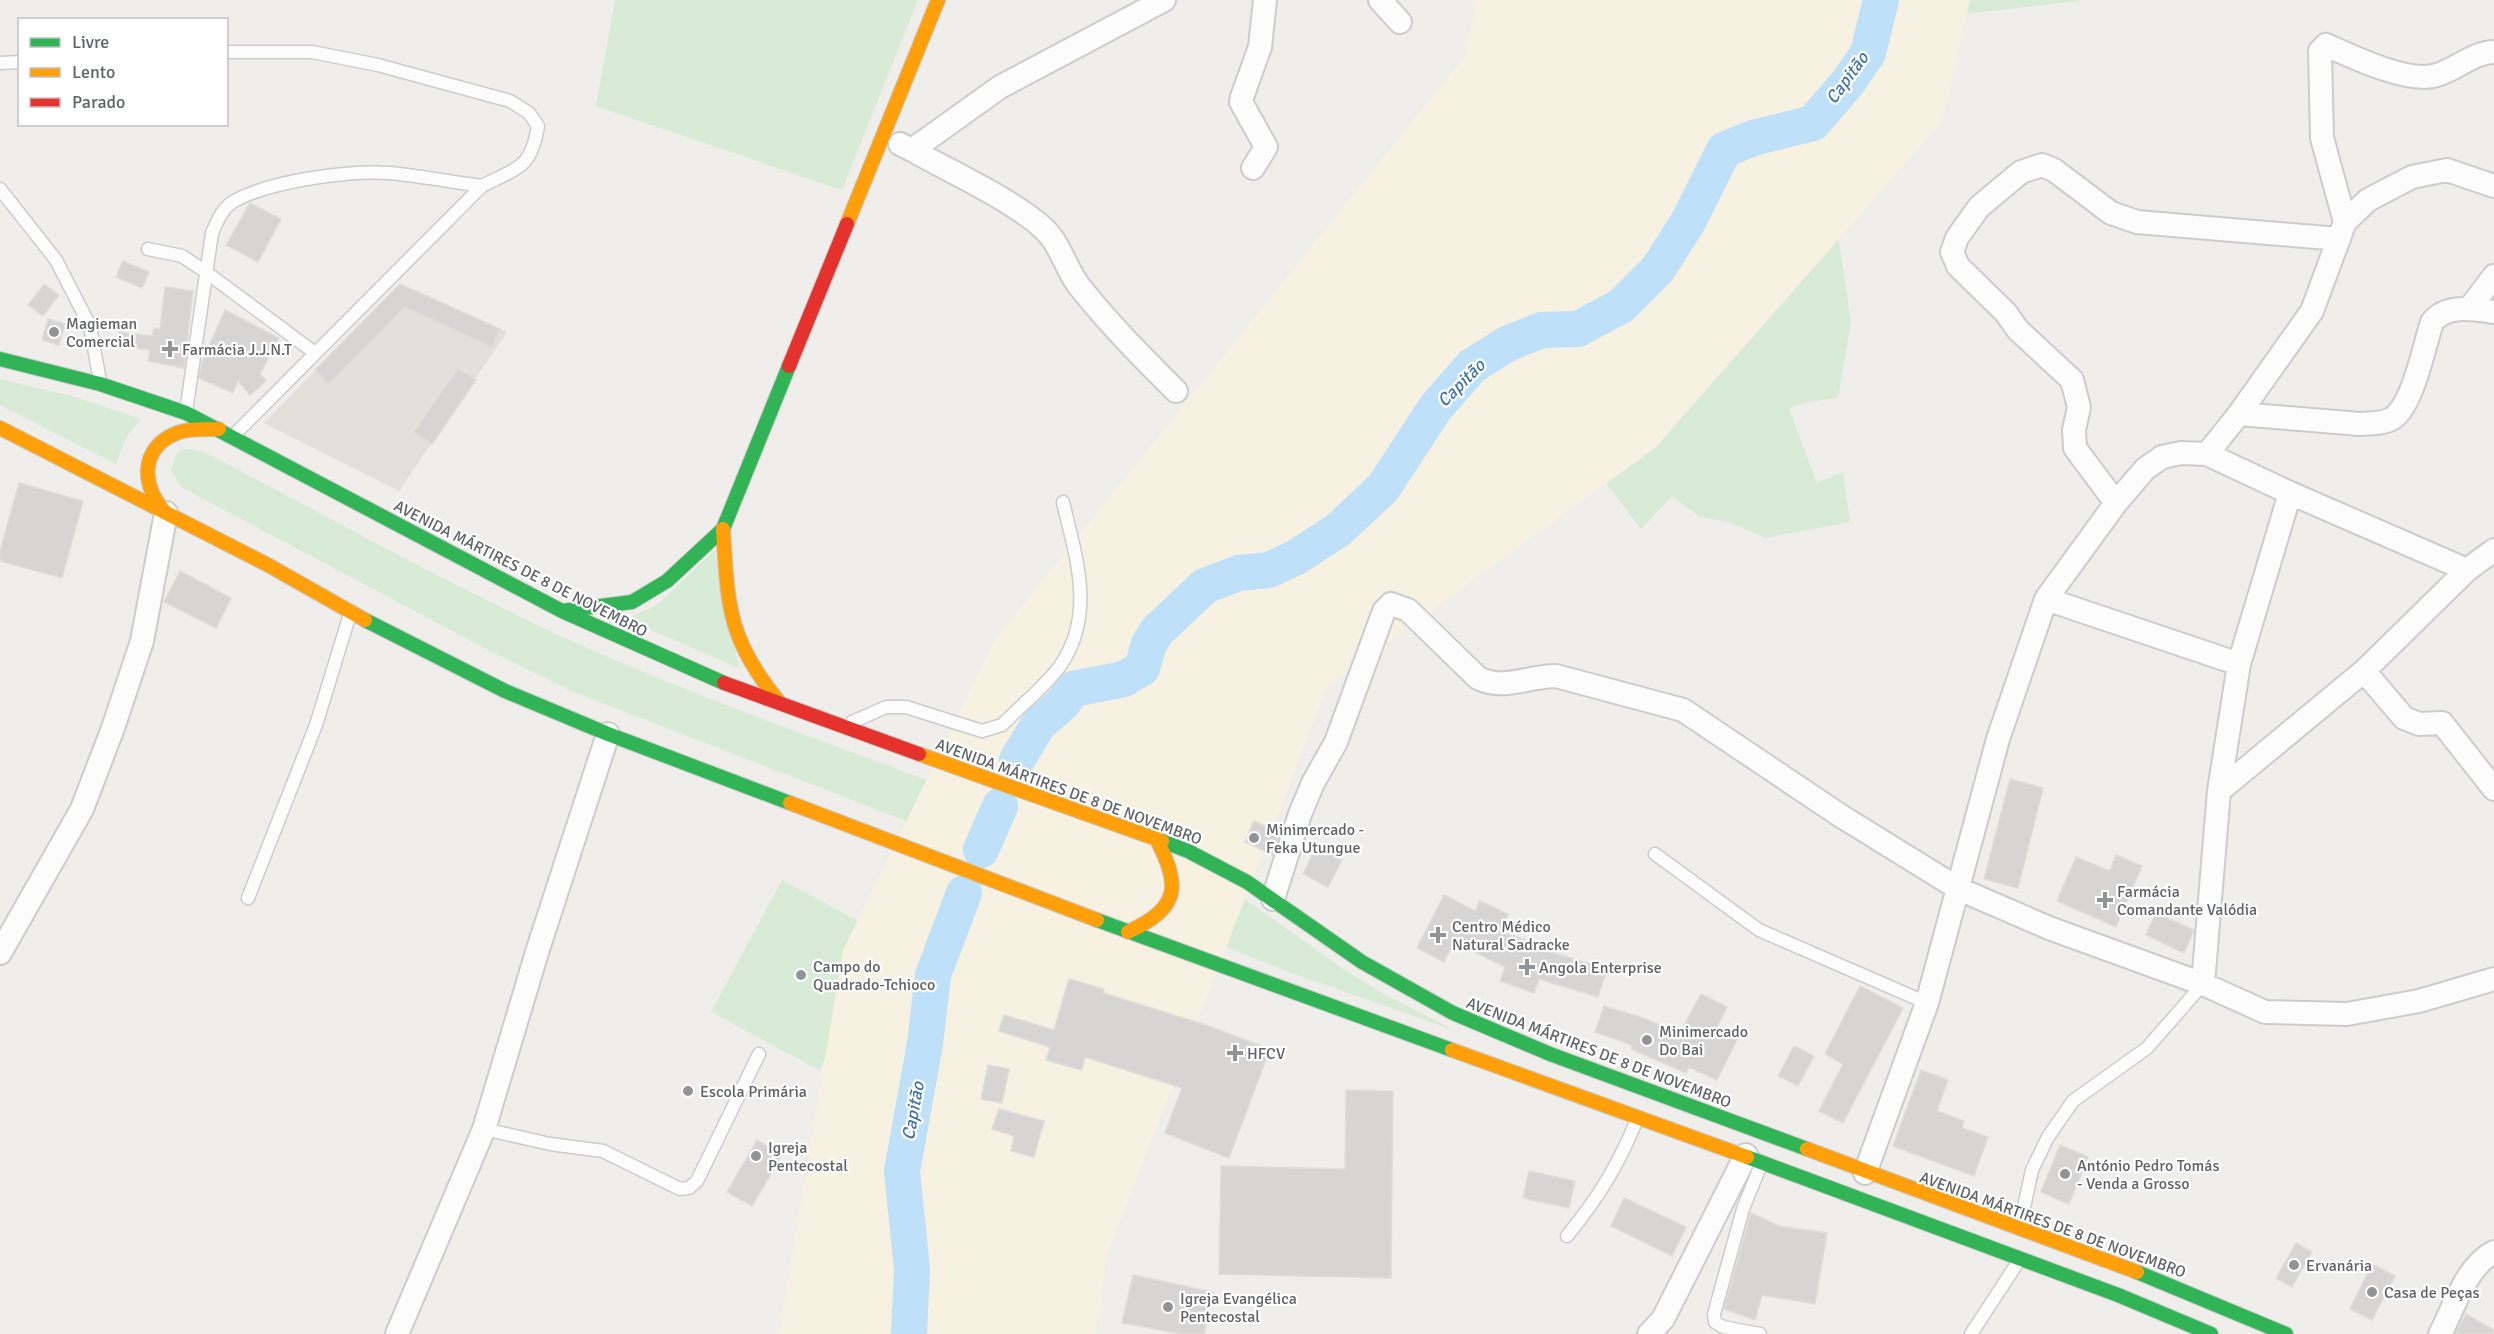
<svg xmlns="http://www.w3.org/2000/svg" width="2494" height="1334" viewBox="0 0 2494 1334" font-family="Signika,sans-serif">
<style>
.education{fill:#e2e0da}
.green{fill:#d8ebd6}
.sand{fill:#f6f1e1}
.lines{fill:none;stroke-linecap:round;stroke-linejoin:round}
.river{stroke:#bfe0f9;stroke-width:36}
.building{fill:#d6d5d3;stroke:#deddd9;stroke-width:1.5}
.lane-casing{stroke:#cbcccc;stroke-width:15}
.street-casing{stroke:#cbcccc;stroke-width:26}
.fast-casing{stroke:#cacacb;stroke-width:16}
.slow-casing{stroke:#cacacb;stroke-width:16}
.jam-casing{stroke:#cacacb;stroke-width:16}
.lane{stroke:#fdfcfc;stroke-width:12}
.street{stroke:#fdfcfc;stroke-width:22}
.fast{stroke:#30b455;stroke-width:14}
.slow{stroke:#ff9f0a;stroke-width:14}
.jam{stroke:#e5322d;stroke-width:14}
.poi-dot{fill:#919496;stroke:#fff;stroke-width:2}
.labels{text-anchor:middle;stroke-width:4.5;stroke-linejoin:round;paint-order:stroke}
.poi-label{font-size:16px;fill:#5f6368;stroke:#fff;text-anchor:start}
.street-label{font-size:16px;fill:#5f6368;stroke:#fff}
.water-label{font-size:18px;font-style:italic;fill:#4174aa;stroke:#fff}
</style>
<rect width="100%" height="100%" fill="#efeeea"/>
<path class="education" d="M 400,284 L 507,332 L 399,491 L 264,423 Z"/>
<path class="green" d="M 615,0 L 918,0 L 842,190 L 596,106 Z
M 1831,0 L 2084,0 L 1940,17 L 1838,235 L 1851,322 L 1838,398 L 1806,402 L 1789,409 L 1817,483 L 1843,472 L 1850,522 L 1765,538 L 1729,522 L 1700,517 L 1672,496 L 1641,529 L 1581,450 Z
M 0,379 L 75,397 L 141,419 L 126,438 L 116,464 L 0,405 Z
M 184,449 L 192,449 L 206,453 C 339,522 471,598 610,658 C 744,715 883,763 1020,814 L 963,843 L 574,692 L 492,652 L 181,487 L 171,470 L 177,453 Z
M 715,550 L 739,668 L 626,619 L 657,605 Z
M 782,880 L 890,938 L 819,1070 L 711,1012 Z
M 1222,883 L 1342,968 L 1382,993 L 1456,1031 L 1297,975 L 1178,928 Z"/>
<path class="sand" d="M 1477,0 L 1970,0 L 1942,122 L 1655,448 L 1327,687 L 1107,1255 L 1096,1334 L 779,1334 L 843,950 L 996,638 L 1465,56 Z"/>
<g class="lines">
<path class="river" d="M 1017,760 L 1038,725 L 1062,704 L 1073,689 L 1124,679 L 1142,668 L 1149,644 L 1157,631 L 1205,586 L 1239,573 L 1269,570 L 1295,558 L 1338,530 L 1383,488 L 1436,407 L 1472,366 L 1507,344 L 1542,330 L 1578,329 L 1621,306 L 1658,269 L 1688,222 L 1724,150 L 1753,138 L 1813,123 L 1849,81 L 1868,53 L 1881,0
M 981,850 L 1000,806
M 909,1334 L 912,1269 L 902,1171 L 925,1044 L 933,975 L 964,893"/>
</g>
<path class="building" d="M 250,203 L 281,219 L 258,262 L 226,245 Z
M 123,261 L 149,272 L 142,288 L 116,277 Z
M 44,284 L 59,295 L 43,316 L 28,305 Z
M 400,284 L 500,329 L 492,347 L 405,307 L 329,384 L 315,370 Z
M 165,287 L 193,291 L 184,368 L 148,361 L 150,350 L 117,346 L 119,332 L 152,336 L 154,328 L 160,329 Z
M 225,310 L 279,338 L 260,374 L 266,381 L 250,395 L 238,381 L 233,393 L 199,378 L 202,362 Z
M 48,319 L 65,324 L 59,345 L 42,340 Z
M 458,368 L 476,380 L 432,444 L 414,432 Z
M 19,483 L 83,501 L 62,578 L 0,561 L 0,551 Z
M 180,571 L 231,598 L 216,628 L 164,602 Z
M 2010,779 L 2043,788 L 2018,888 L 1984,879 Z
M 1254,821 L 1280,832 L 1273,855 L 1245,842 Z
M 1316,847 L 1342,860 L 1328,887 L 1303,874 Z
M 2116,855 L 2142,866 L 2116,927 L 2057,901 L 2076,857 L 2110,871 Z
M 1444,895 L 1475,911 L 1480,901 L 1508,914 L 1500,931 L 1549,948 L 1548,951 L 1607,969 L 1598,997 L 1539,979 L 1534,993 L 1500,981 L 1505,967 L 1454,942 L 1444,962 L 1417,948 Z
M 2156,913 L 2194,930 L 2184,953 L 2146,935 Z
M 1069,979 L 1104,989 L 1103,993 L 1206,1025 L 1270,1049 L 1229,1158 L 1165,1133 L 1182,1088 L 1085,1057 L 1082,1070 L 1046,1060 L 1050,1047 L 999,1031 L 1004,1015 L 1054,1030 Z
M 1860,986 L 1903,1008 L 1843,1123 L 1819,1111 L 1843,1064 L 1825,1054 Z
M 1701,994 L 1727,1007 L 1717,1027 L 1738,1038 L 1717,1080 L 1689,1067 L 1686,1073 L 1631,1049 L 1632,1045 L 1595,1032 L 1604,1006 L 1643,1018 L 1680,1033 Z
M 1794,1046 L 1814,1056 L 1798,1086 L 1778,1076 Z
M 988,1065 L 1009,1069 L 1002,1103 L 981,1099 Z
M 1921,1070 L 1948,1080 L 1937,1111 L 1964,1121 L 1962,1128 L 1988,1137 L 1974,1176 L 1893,1146 Z
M 1346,1090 L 1393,1091 L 1391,1278 L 1219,1274 L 1221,1166 L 1345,1169 Z
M 999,1109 L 1044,1121 L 1034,1157 L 1011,1151 L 1014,1136 L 992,1129 Z
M 757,1140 L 782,1155 L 752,1206 L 727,1192 Z
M 2060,1145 L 2088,1157 L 2069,1204 L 2041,1192 Z
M 1529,1171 L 1575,1181 L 1569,1208 L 1523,1198 Z
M 1624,1198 L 1686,1227 L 1672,1256 L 1611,1226 Z
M 1751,1213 L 1779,1226 L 1827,1233 L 1815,1304 L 1762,1295 L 1755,1320 L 1724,1309 Z
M 2296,1243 L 2312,1252 L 2292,1287 L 2276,1278 Z
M 2372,1264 L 2395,1276 L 2372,1320 L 2350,1309 Z
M 1133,1275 L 1213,1292 L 1204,1334 L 1182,1334 L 1122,1323 Z
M 2466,1314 L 2494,1330 L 2494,1334 L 2455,1334 Z"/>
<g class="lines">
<defs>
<path id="lane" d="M 226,52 L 312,52 L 378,65 L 510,101 L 529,113 L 538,126 C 531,169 518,167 482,186 L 233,436
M 0,63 L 20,62
M 0,189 L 56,260 L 90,326 L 100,381
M 148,249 L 182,256 L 206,272 L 315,353
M 186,412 L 212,233 C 218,219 223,207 236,200 C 272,181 349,170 390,173 C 421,176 452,182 482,186
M 852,722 L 886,707 L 906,707 L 982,731 L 1002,725 C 1020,706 1045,687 1060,666 C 1096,614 1076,558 1063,502
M 1655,854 L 1759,930 L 1927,1003
M 248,898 L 316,725 L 350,614
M 484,1129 L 550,1144 L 603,1151 L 680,1189 L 689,1188 L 697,1181 L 759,1054
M 2020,1226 L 2032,1170 L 2048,1137 L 2073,1101 L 2147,1048 L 2203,984
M 1567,1236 C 1599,1197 1619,1164 1638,1117
M 1760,1334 L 1723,1327 L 1715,1322 L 1714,1314 L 1743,1209 L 1762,1162
M 1971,1334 L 2020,1259"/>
<path id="street" d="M 1380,0 L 1400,22
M 900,144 L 912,150 L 1000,87 L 1164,0
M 912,150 C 951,172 1011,199 1043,228 C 1060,243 1065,267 1079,286 C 1109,324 1142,357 1176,391
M 1253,168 L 1266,147 L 1241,102 L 1242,97 L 1260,47 L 1265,0
M 2345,222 L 2322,138 L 2320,51 L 2326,45 C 2353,57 2405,82 2433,76 C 2453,72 2473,52 2494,52
M 2469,309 L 2494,276
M 2239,414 L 2312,311 L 2345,222 L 2368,200 L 2412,177 L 2447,170 L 2494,186
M 2207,454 L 2239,414 L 2360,424 C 2371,423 2384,424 2393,418 C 2413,404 2424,347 2432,322 C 2447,304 2472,309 2494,312
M 2116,503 L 2075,448 L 2074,430 L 2079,407 L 2072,380 L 2018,330 L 2006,313 L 1958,266 L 1952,252 L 1957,238 L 1979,207 L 2021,172 L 2042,165 L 2054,170 L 2111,213 L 2137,222 L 2339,239
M 2467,570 L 2494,550
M 2046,599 L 2239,664
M 2364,671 L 2404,718 L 2419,724 L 2442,723 L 2494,789
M 2219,791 L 2239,664 L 2290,493
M 1273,899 L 1300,814 L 1313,783 L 1336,742 L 1384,611 L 1391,604 L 1408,610 L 1478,678 C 1504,691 1528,676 1556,676 L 1683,710 L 1841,816 L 1959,889 L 2049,928 L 2203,984 L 2265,1012 L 2347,1014 L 2419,1001 L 2494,979
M 0,953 L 82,809 L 113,728 L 142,641 L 166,513
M 1865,1173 L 1927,1003 L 1998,739 L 2046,599 L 2116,503 L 2145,469 L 2162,457 L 2181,453 L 2207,454 L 2290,493 L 2467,570 L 2364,671 L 2219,791 L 2203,984
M 397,1334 L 484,1129 L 538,949 L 608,734
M 1649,1334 L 1663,1319 L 1746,1155
M 2440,1334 C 2454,1308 2466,1266 2494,1252"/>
<path id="fast" d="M 0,359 L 100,384 L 186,413 L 562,611 L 724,683
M 562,611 L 632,602 L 667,581 L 723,529 L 789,366
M 365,620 L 505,691 L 608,734 L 790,803
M 1162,841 L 1188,851 L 1247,882 L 1362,962 L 1453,1013 L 1550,1054 L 1807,1149
M 1097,920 L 1452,1050
M 1747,1157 L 2118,1295 L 2211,1334
M 2137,1272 L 2286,1334"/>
<path id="slow" d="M 847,224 L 938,0
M 0,428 L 268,565 L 365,620
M 166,513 C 141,487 139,448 177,433 C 190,428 205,430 219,429
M 723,529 C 728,608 728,640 780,703
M 919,754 L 1162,841
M 790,803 L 1097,920
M 1128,932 C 1180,907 1181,887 1156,838
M 1452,1050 L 1747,1157
M 1807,1149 L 2137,1272"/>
<path id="jam" d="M 789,366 L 847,224
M 724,683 L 919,754"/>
</defs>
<use href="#lane" class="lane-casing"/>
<use href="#street" class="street-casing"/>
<use href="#fast" class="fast-casing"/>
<use href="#slow" class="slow-casing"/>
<use href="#jam" class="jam-casing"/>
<use href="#lane" class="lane"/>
<use href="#street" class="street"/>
<use href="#fast" class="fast"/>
<use href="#slow" class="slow"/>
<use href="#jam" class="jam"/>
</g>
<g class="poi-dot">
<circle cx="54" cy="332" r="6"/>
<path d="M167 340h6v6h6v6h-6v6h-6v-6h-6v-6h6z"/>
<circle cx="1254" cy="838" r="6"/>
<path d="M2102 891h6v6h6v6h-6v6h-6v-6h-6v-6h6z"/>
<path d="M1435 926h6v6h6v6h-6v6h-6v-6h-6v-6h6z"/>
<path d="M1524 958h6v6h6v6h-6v6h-6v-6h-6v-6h6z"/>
<circle cx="801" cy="975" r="6"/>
<circle cx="1647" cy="1040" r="6"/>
<path d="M1232 1044h6v6h6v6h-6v6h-6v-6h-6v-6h6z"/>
<circle cx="688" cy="1091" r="6"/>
<circle cx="756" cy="1156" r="6"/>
<circle cx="2065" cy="1174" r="6"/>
<circle cx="2294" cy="1265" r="6"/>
<circle cx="2372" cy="1292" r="6"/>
<circle cx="1168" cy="1307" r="6"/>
</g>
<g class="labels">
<g class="poi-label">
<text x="66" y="329">Magieman<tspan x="66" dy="18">Comercial</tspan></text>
<text x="182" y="355">Farmácia J.J.N.T</text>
<text x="1266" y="835">Minimercado -<tspan x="1266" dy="18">Feka Utungue</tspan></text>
<text x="2117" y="897">Farmácia<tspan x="2117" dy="18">Comandante Valódia</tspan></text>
<text x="1452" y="932">Centro Médico<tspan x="1452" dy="18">Natural Sadracke</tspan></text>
<text x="813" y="972">Campo do<tspan x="813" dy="18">Quadrado-Tchioco</tspan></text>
<text x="1539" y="973">Angola Enterprise</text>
<text x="1659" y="1037">Minimercado<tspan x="1659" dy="18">Do Bai</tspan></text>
<text x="1247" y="1059">HFCV</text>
<text x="700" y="1097">Escola Primária</text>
<text x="768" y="1153">Igreja<tspan x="768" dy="18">Pentecostal</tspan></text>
<text x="2077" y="1171">António Pedro Tomás<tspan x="2077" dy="18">- Venda a Grosso</tspan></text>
<text x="2306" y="1271">Ervanária</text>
<text x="2384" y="1298">Casa de Peças</text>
<text x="1180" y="1304">Igreja Evangélica<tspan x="1180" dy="18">Pentecostal</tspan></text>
</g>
<g class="street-label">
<text transform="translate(521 568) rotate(27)" y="6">AVENIDA MÁRTIRES DE 8 DE NOVEMBRO</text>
<text transform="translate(1069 791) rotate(20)" y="6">AVENIDA MÁRTIRES DE 8 DE NOVEMBRO</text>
<text transform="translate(1599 1052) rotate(21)" y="6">AVENIDA MÁRTIRES DE 8 DE NOVEMBRO</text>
<text transform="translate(2053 1224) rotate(20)" y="6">AVENIDA MÁRTIRES DE 8 DE NOVEMBRO</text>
</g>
<g class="water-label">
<text transform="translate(1847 78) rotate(-54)" y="6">Capitão</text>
<text transform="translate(1461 383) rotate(-45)" y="6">Capitão</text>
<text transform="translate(913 1111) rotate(-80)" y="6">Capitão</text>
</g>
</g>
<rect x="18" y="18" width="210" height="108" fill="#ffffff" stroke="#bfc1c3" stroke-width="1.5"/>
<rect x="30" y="38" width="30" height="9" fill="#30b455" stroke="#bfc1c3" stroke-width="1.5"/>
<text x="72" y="48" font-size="18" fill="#5f6368">Livre</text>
<rect x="30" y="68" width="30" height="9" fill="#ff9f0a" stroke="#bfc1c3" stroke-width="1.5"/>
<text x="72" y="78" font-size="18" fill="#5f6368">Lento</text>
<rect x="30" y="98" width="30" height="9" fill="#e5322d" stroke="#bfc1c3" stroke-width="1.5"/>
<text x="72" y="108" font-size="18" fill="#5f6368">Parado</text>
</svg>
